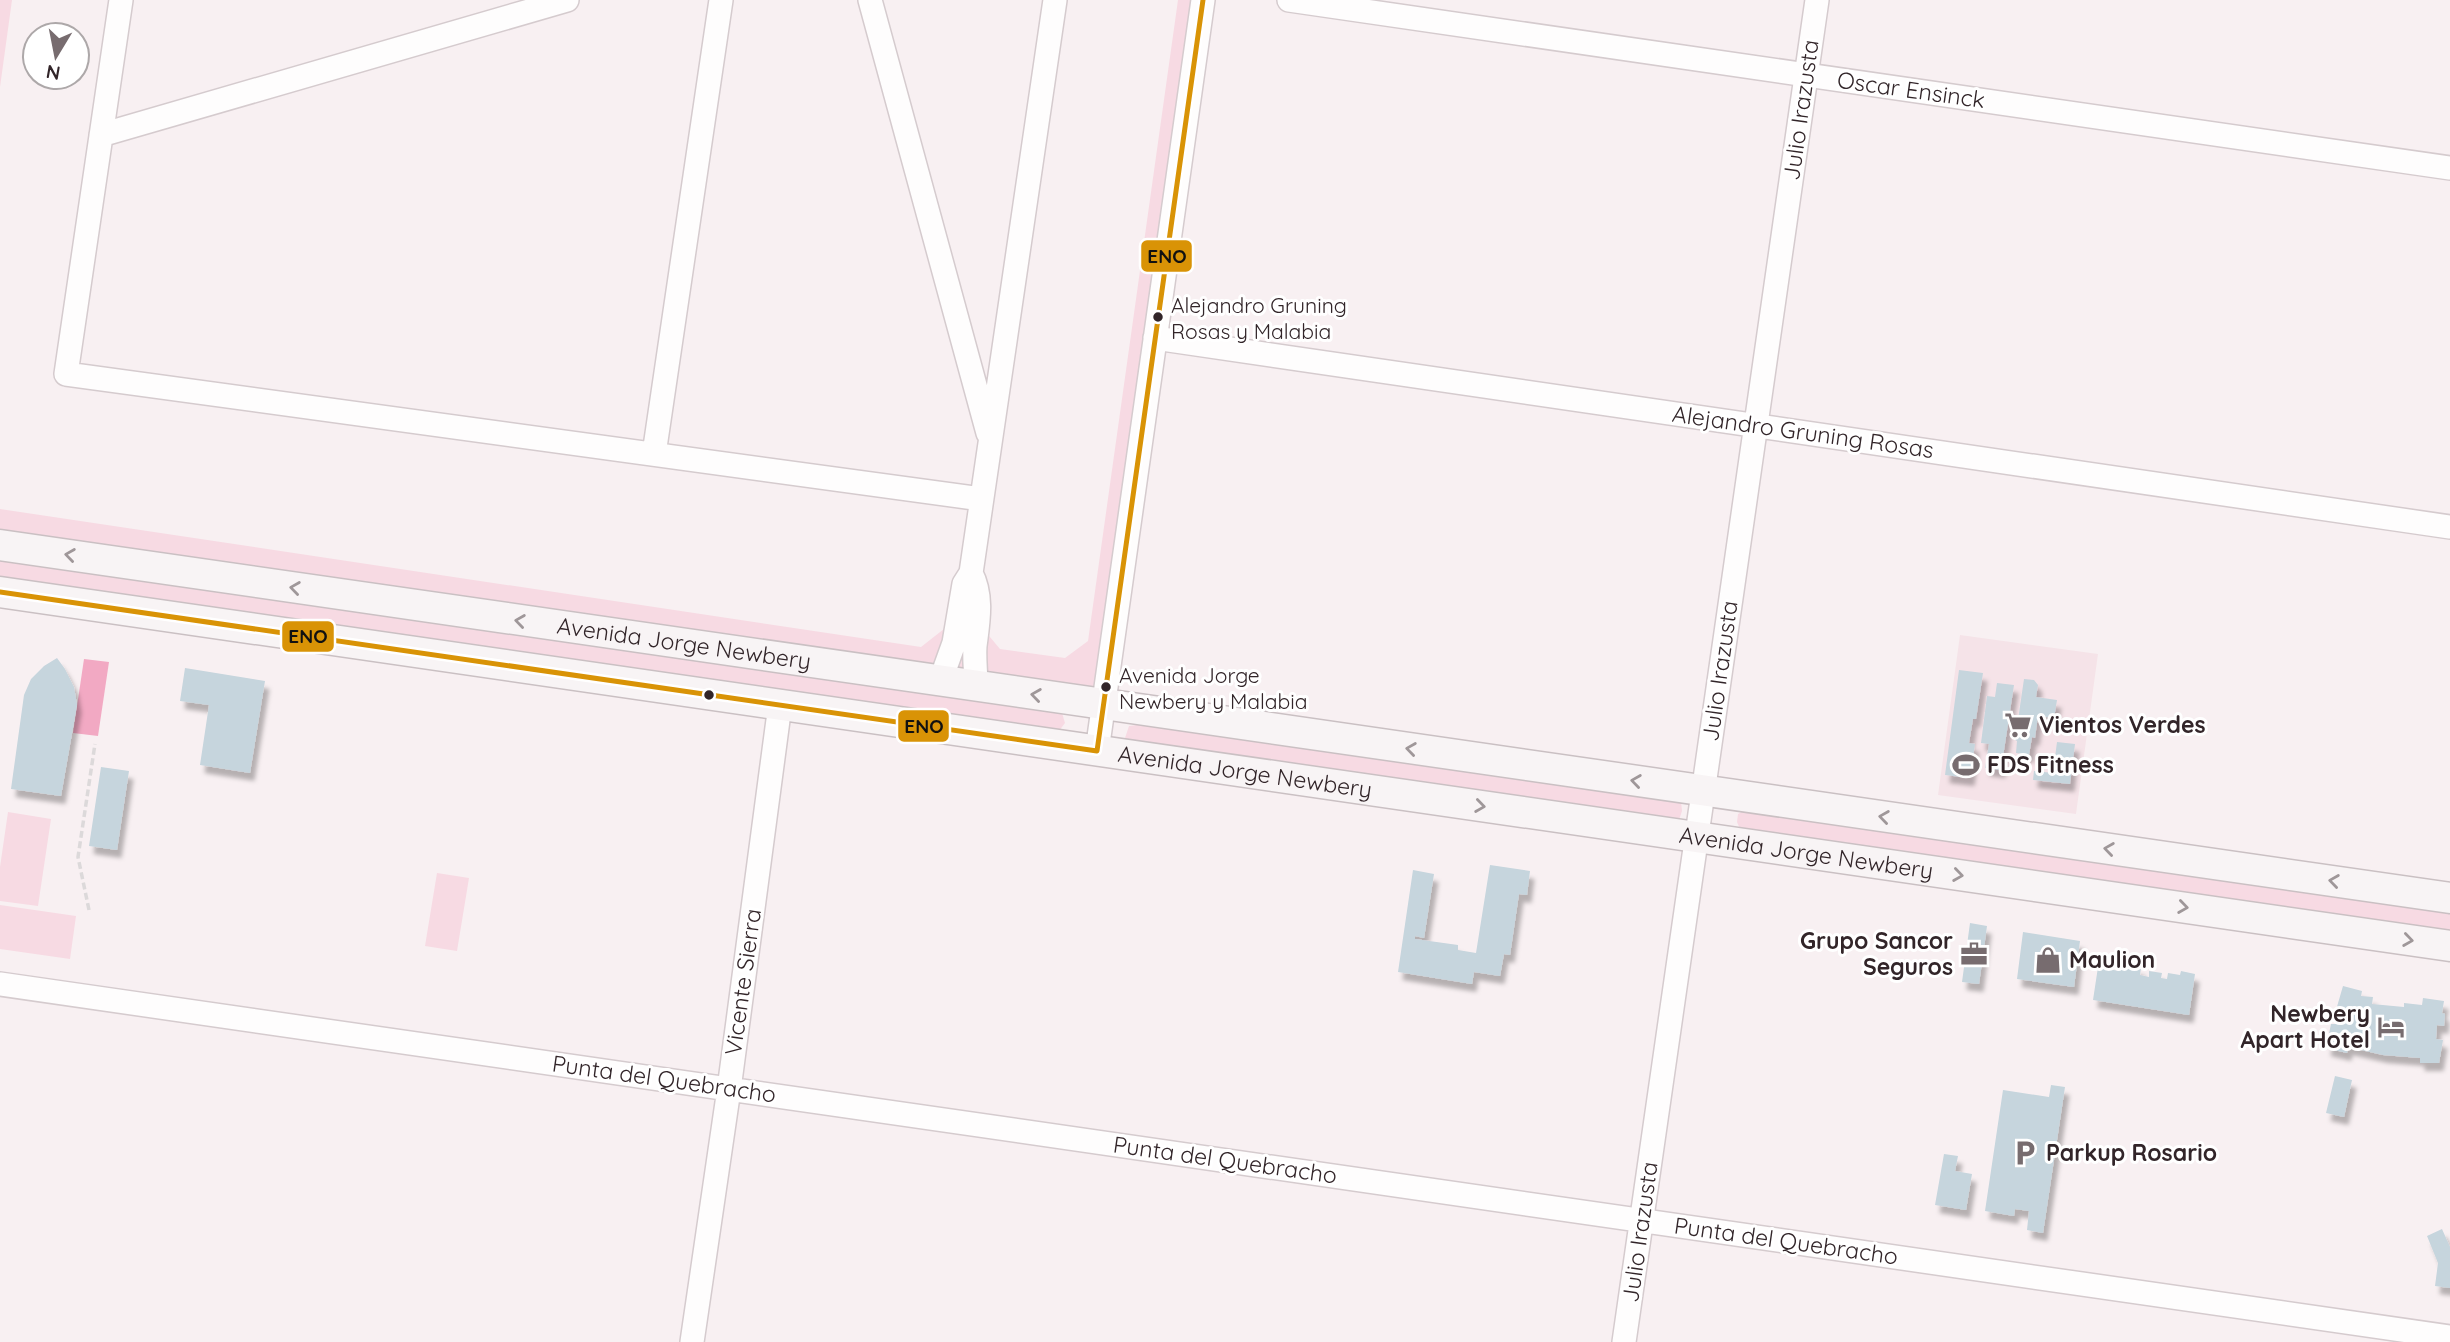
<svg xmlns="http://www.w3.org/2000/svg" width="2450" height="1342" viewBox="0 0 2450 1342" font-family="Quicksand,sans-serif">
<style>
.built{fill:#f5e3e8}
.green{fill:#f7dae3}
.water{fill:#f2a9c3}
.building{fill:#c6d5dd;filter:url(#shadow)}
.lines{fill:none;stroke-linecap:round;stroke-linejoin:round}
.minor-casing{stroke:#d5cbce;stroke-width:26}
.major-casing{stroke:#cac0c3;stroke-width:33}
.path{stroke:#dcd9da;stroke-width:3.5;stroke-dasharray:7 3.5;stroke-linecap:butt}
.minor{stroke:#fefdfd;stroke-width:23}
.major{stroke:#f8f4f5;stroke-width:30}
.bus-1-casing{stroke:#fff;stroke-width:10}
.bus-1{stroke:#d99306;stroke-width:5}
.oneway{stroke:#9f9799}
.bus-dot{fill:#322529;stroke:#fff;stroke-width:2.5}
.labels{text-anchor:middle;stroke-width:6;stroke-linejoin:round;paint-order:stroke}
.bus-label{font-size:21px;fill:#322529;stroke:#fff;text-anchor:start}
.street-label{font-size:23px;fill:#322529;stroke:#fff}
.poi-label{font-size:23px;font-weight:bold;fill:#322529;stroke:#fff;text-anchor:start}
.line-badge{stroke:#fff;stroke-width:2.5}
.pale-badge-label{font-size:19px;text-anchor:middle;font-weight:bold;fill:#111}
</style>
<defs>
<filter id="shadow"><feDropShadow dx="4.5" dy="8" stdDeviation="2" flood-color="#0004"/></filter>
</defs>
<rect width="100%" height="100%" fill="#f8f0f2"/>
<path class="built" d="M 1960,635 L 2098,654 L 2076,814 L 1938,795 Z"/>
<path class="green" d="M 0,0 L 12,0 L 0,87 Z
M 1178,0 L 1203,0 L 1104,705 L 0,545 L 0,509 L 921,647 L 949,625 L 985,631 L 1000,649 L 1065,658 L 1088,641 Z
M 0,559 L 1055,709 L 1062,713 L 1065,723 L 1059,731 L 0,581 Z
M 1144,724 L 1681,801 L 1682,811 L 1679,820 L 1137,745 L 1125,738 L 1129,726 Z
M 1747,809 L 2450,910 L 2450,935 L 1740,829 L 1737,822 L 1738,814 Z
M 8,812 L 51,819 L 38,906 L 0,901 L 0,867 Z
M 437,873 L 469,878 L 457,951 L 425,946 Z
M 0,905 L 76,916 L 70,959 L 0,949 Z"/>
<path class="water" d="M 84,659 L 109,662 L 98,736 L 73,733 Z"/>
<path class="building" d="M 57,658 L 65,669 L 74,687 L 77,705 L 61,796 L 11,789 L 24,695 L 31,679 L 44,666 Z
M 185,668 L 265,681 L 250,773 L 200,765 L 209,705 L 180,701 Z
M 1959,670 L 1983,673 L 1976,719 L 1973,719 L 1969,743 L 1975,744 L 1970,778 L 1945,775 Z
M 2024,679 L 2034,680 L 2038,685 L 2036,697 L 2057,700 L 2054,718 L 2038,716 L 2035,738 L 2032,737 L 2029,755 L 2016,753 L 2017,741 L 2015,740 Z
M 1997,683 L 2014,685 L 2001,770 L 1985,768 L 1989,744 L 1981,743 L 1987,696 L 1995,697 Z
M 2057,742 L 2075,744 L 2070,784 L 2033,780 L 2034,771 L 2053,773 Z
M 101,767 L 129,771 L 117,850 L 89,846 Z
M 1490,865 L 1530,871 L 1527,895 L 1519,894 L 1510,955 L 1504,954 L 1500,976 L 1474,972 L 1472,984 L 1398,972 L 1413,870 L 1434,874 L 1424,938 L 1415,936 L 1415,939 L 1458,945 L 1458,950 L 1476,953 Z
M 1970,923 L 1987,926 L 1979,984 L 1962,982 Z
M 2023,932 L 2080,941 L 2074,987 L 2017,979 Z
M 2120,964 L 2141,968 L 2140,975 L 2149,977 L 2149,971 L 2162,973 L 2161,978 L 2167,979 L 2168,973 L 2180,975 L 2181,971 L 2195,974 L 2189,1015 L 2093,1000 L 2098,967 L 2119,971 Z
M 2343,986 L 2362,991 L 2361,996 L 2373,997 L 2372,1004 L 2404,1007 L 2404,1003 L 2422,1005 L 2423,998 L 2444,1001 L 2442,1013 L 2445,1014 L 2444,1026 L 2437,1025 L 2436,1039 L 2443,1040 L 2439,1063 L 2420,1063 L 2420,1058 L 2383,1055 L 2348,1047 L 2347,1053 L 2326,1048 L 2331,1024 L 2339,1024 L 2342,1011 L 2336,1010 Z
M 2335,1076 L 2352,1080 L 2344,1117 L 2326,1113 Z
M 2051,1085 L 2065,1087 L 2043,1233 L 2027,1230 L 2029,1211 L 2015,1209 L 2014,1216 L 1985,1211 L 2003,1090 L 2049,1097 Z
M 1944,1154 L 1958,1156 L 1955,1171 L 1972,1174 L 1966,1210 L 1935,1205 Z
M 2442,1229 L 2450,1247 L 2450,1288 L 2435,1286 L 2438,1263 L 2427,1236 Z"/>
<g class="lines">
<defs>
<path id="minor" d="M 121,0 L 66,374 L 981,499
M 870,0 L 988,433
M 1289,0 L 2450,168
M 101,135 L 567,0
M 1155,338 L 2450,527
M 654,454 L 721,0
M 971,573 C 983,596 978,622 975,646 C 974,659 976,673 976,687
M 940,682 L 954,643 L 964,584 L 971,573 L 1055,0
M 1097,751 L 1203,0
M 0,984 L 2450,1337
M 692,1342 L 729,1089 L 780,705
M 1624,1342 L 1817,0"/>
<g id="major">
<path id="s1" d="M 0,545 L 2450,898"/>
<path id="s2" d="M 0,592 L 2450,946"/>
</g>
</defs>
<use href="#minor" class="minor-casing"/>
<use href="#major" class="major-casing"/>
<path class="path" d="M 89,910 L 78,857 L 95,744"/>
<use href="#minor" class="minor"/>
<use href="#major" class="major"/>
<defs>
<path id="bus-1" d="M 0,592 L 1097,751 L 1203,0"/>
</defs>
<use href="#bus-1" class="bus-1-casing"/>
<use href="#bus-1" class="bus-1"/>
</g>
<defs><path id="oneway-chevron" d="M-2-3.5L2.5 0L-2 3.5" fill="none" stroke-width="1.6" stroke-linecap="round" stroke-linejoin="round" transform="scale(1.75)"/></defs>
<g class="oneway">
<use href="#oneway-chevron" transform="translate(70 555) rotate(-172)"/>
<use href="#oneway-chevron" transform="translate(295 588) rotate(-172)"/>
<use href="#oneway-chevron" transform="translate(520 621) rotate(-172)"/>
<use href="#oneway-chevron" transform="translate(1036 695) rotate(-172)"/>
<use href="#oneway-chevron" transform="translate(1411 749) rotate(-172)"/>
<use href="#oneway-chevron" transform="translate(1636 781) rotate(-172)"/>
<use href="#oneway-chevron" transform="translate(1480 806) rotate(8)"/>
<use href="#oneway-chevron" transform="translate(1884 817) rotate(-172)"/>
<use href="#oneway-chevron" transform="translate(2109 849) rotate(-172)"/>
<use href="#oneway-chevron" transform="translate(1958 875) rotate(8)"/>
<use href="#oneway-chevron" transform="translate(2334 881) rotate(-172)"/>
<use href="#oneway-chevron" transform="translate(2183 907) rotate(8)"/>
<use href="#oneway-chevron" transform="translate(2408 940) rotate(8)"/>
</g>
<defs>
<symbol id="supermarket-bare" viewBox="-9 -9 18 18"><path d="M-6-5.5h2.5l.6 2H6L4.5 2H-2.5L-4.4-4H-6ZM-1.5 3.2a1.3 1.3 0 1 0 .1 0ZM3 3.2a1.3 1.3 0 1 0 .1 0Z" fill="#776c6f" stroke="#fff" stroke-width="2.5" paint-order="stroke"/></symbol>
<symbol id="stadium-bare" viewBox="-9 -9 18 18"><path d="M0-5a6.5 5 0 1 0 0 10a6.5 5 0 1 0 0-10ZM-3.5-1.8h7v3.6h-7Z" fill="#776c6f" stroke="#fff" stroke-width="2.5" paint-order="stroke"/></symbol>
<symbol id="office-bare" viewBox="-9 -9 18 18"><path d="M-6-3h4V-5.5h4V-3h4V5H-6ZM-1-4.5V-3h2v-1.5ZM-6 0V1H6V0Z" fill="#776c6f" stroke="#fff" stroke-width="2.5" paint-order="stroke"/></symbol>
<symbol id="shop-bare" viewBox="-9 -9 18 18"><path d="M-5-2.5h2.3a2.7 3.5 0 0 1 5.4 0H5L5.5 6h-11ZM-1.5-2.5h3a1.5 2.3 0 0 0-3 0Z" fill="#776c6f" stroke="#fff" stroke-width="2.5" paint-order="stroke"/></symbol>
<symbol id="hotel-bare" viewBox="-9 -9 18 18"><path d="M-6-4.5h1.5V1H6V5H4.5V3h-9V5H-6ZM-4 0a1.8 1.8 0 1 1 3.6 0ZM.5 0V-2.5h3Q6-2.5 6 0Z" fill="#776c6f" stroke="#fff" stroke-width="2.5" paint-order="stroke"/></symbol>
<symbol id="parking-bare" viewBox="-9 -9 18 18"><path d="M-3.5-5.5H1a3.5 3.5 0 0 1 0 7H-1V5.5H-3.5ZM-1-3.4V-.6H.8a1.4 1.4 0 0 0 0-2.8Z" fill="#776c6f" stroke="#fff" stroke-width="2.5" paint-order="stroke"/></symbol>
</defs>
<g fill-rule="evenodd">
<use href="#supermarket-bare" x="1999" y="706" width="38" height="38"/>
<use href="#stadium-bare" x="1947" y="746" width="38" height="38"/>
<use href="#office-bare" x="1955" y="935" width="38" height="38"/>
<use href="#shop-bare" x="2029" y="941" width="38" height="38"/>
<use href="#hotel-bare" x="2372" y="1008" width="38" height="38"/>
<use href="#parking-bare" x="2006" y="1134" width="38" height="38"/>
</g>
<g class="bus-dot">
<circle cx="1158" cy="317" r="6"/>
<circle cx="1106" cy="687" r="6"/>
<circle cx="709" cy="695" r="6"/>
</g>
<g class="labels">
<g class="bus-label">
<text x="1171" y="313">Alejandro Gruning<tspan x="1171" dy="26">Rosas y Malabia</tspan></text>
<text x="1119" y="683">Avenida Jorge<tspan x="1119" dy="26">Newbery y Malabia</tspan></text>
</g>
<g class="street-label">
<text transform="translate(1911 90) rotate(8)" y="8">Oscar Ensinck</text>
<text transform="translate(1801 110) rotate(-82)" y="8">Julio Irazusta</text>
<text transform="translate(1803 432) rotate(8)" y="8">Alejandro Gruning Rosas</text>
<text dy="8" stroke="none"><textPath href="#s1" startOffset="691">Avenida Jorge Newbery</textPath></text>
<text transform="translate(1720 671) rotate(-82)" y="8">Julio Irazusta</text>
<text dy="8" stroke="none"><textPath href="#s2" startOffset="1258">Avenida Jorge Newbery</textPath></text>
<text dy="8" stroke="none"><textPath href="#s2" startOffset="1825">Avenida Jorge Newbery</textPath></text>
<text transform="translate(743 982) rotate(-82)" y="8">Vicente Sierra</text>
<text transform="translate(664 1079) rotate(8)" y="8">Punta del Quebracho</text>
<text transform="translate(1225 1160) rotate(8)" y="8">Punta del Quebracho</text>
<text transform="translate(1640 1232) rotate(-82)" y="8">Julio Irazusta</text>
<text transform="translate(1786 1241) rotate(8)" y="8">Punta del Quebracho</text>
</g>
<g class="poi-label">
<text x="2039" y="733">Vientos Verdes</text>
<text x="1987" y="773">FDS Fitness</text>
<text x="1953" y="949" text-anchor="end">Grupo Sancor<tspan x="1953" dy="26">Seguros</tspan></text>
<text x="2069" y="968">Maulion</text>
<text x="2370" y="1022" text-anchor="end">Newbery<tspan x="2370" dy="26">Apart Hotel</tspan></text>
<text x="2046" y="1161">Parkup Rosario</text>
</g>
</g>
<g class="line-badge">
<rect x="1140" y="239" width="53" height="34" rx="7" fill="#d99306"/>
<rect x="281" y="620" width="54" height="33" rx="7" fill="#d99306"/>
<rect x="897" y="709" width="53" height="34" rx="7" fill="#d99306"/>
</g>
<g class="pale-badge-label">
<text x="1167" y="263">ENO</text>
<text x="308" y="643">ENO</text>
<text x="924" y="733">ENO</text>
</g>
<g transform="translate(56 56) rotate(190)"><circle r="33" fill="#ffffff" stroke="#ada8a9" stroke-width="2"/>
<path d="M0-5L12 26L0 18L-12 26Z" fill="#776c6f"/>
<text y="-10" font-size="19" font-weight="bold" text-anchor="middle" fill="#322529">N</text>
</g>
</svg>
